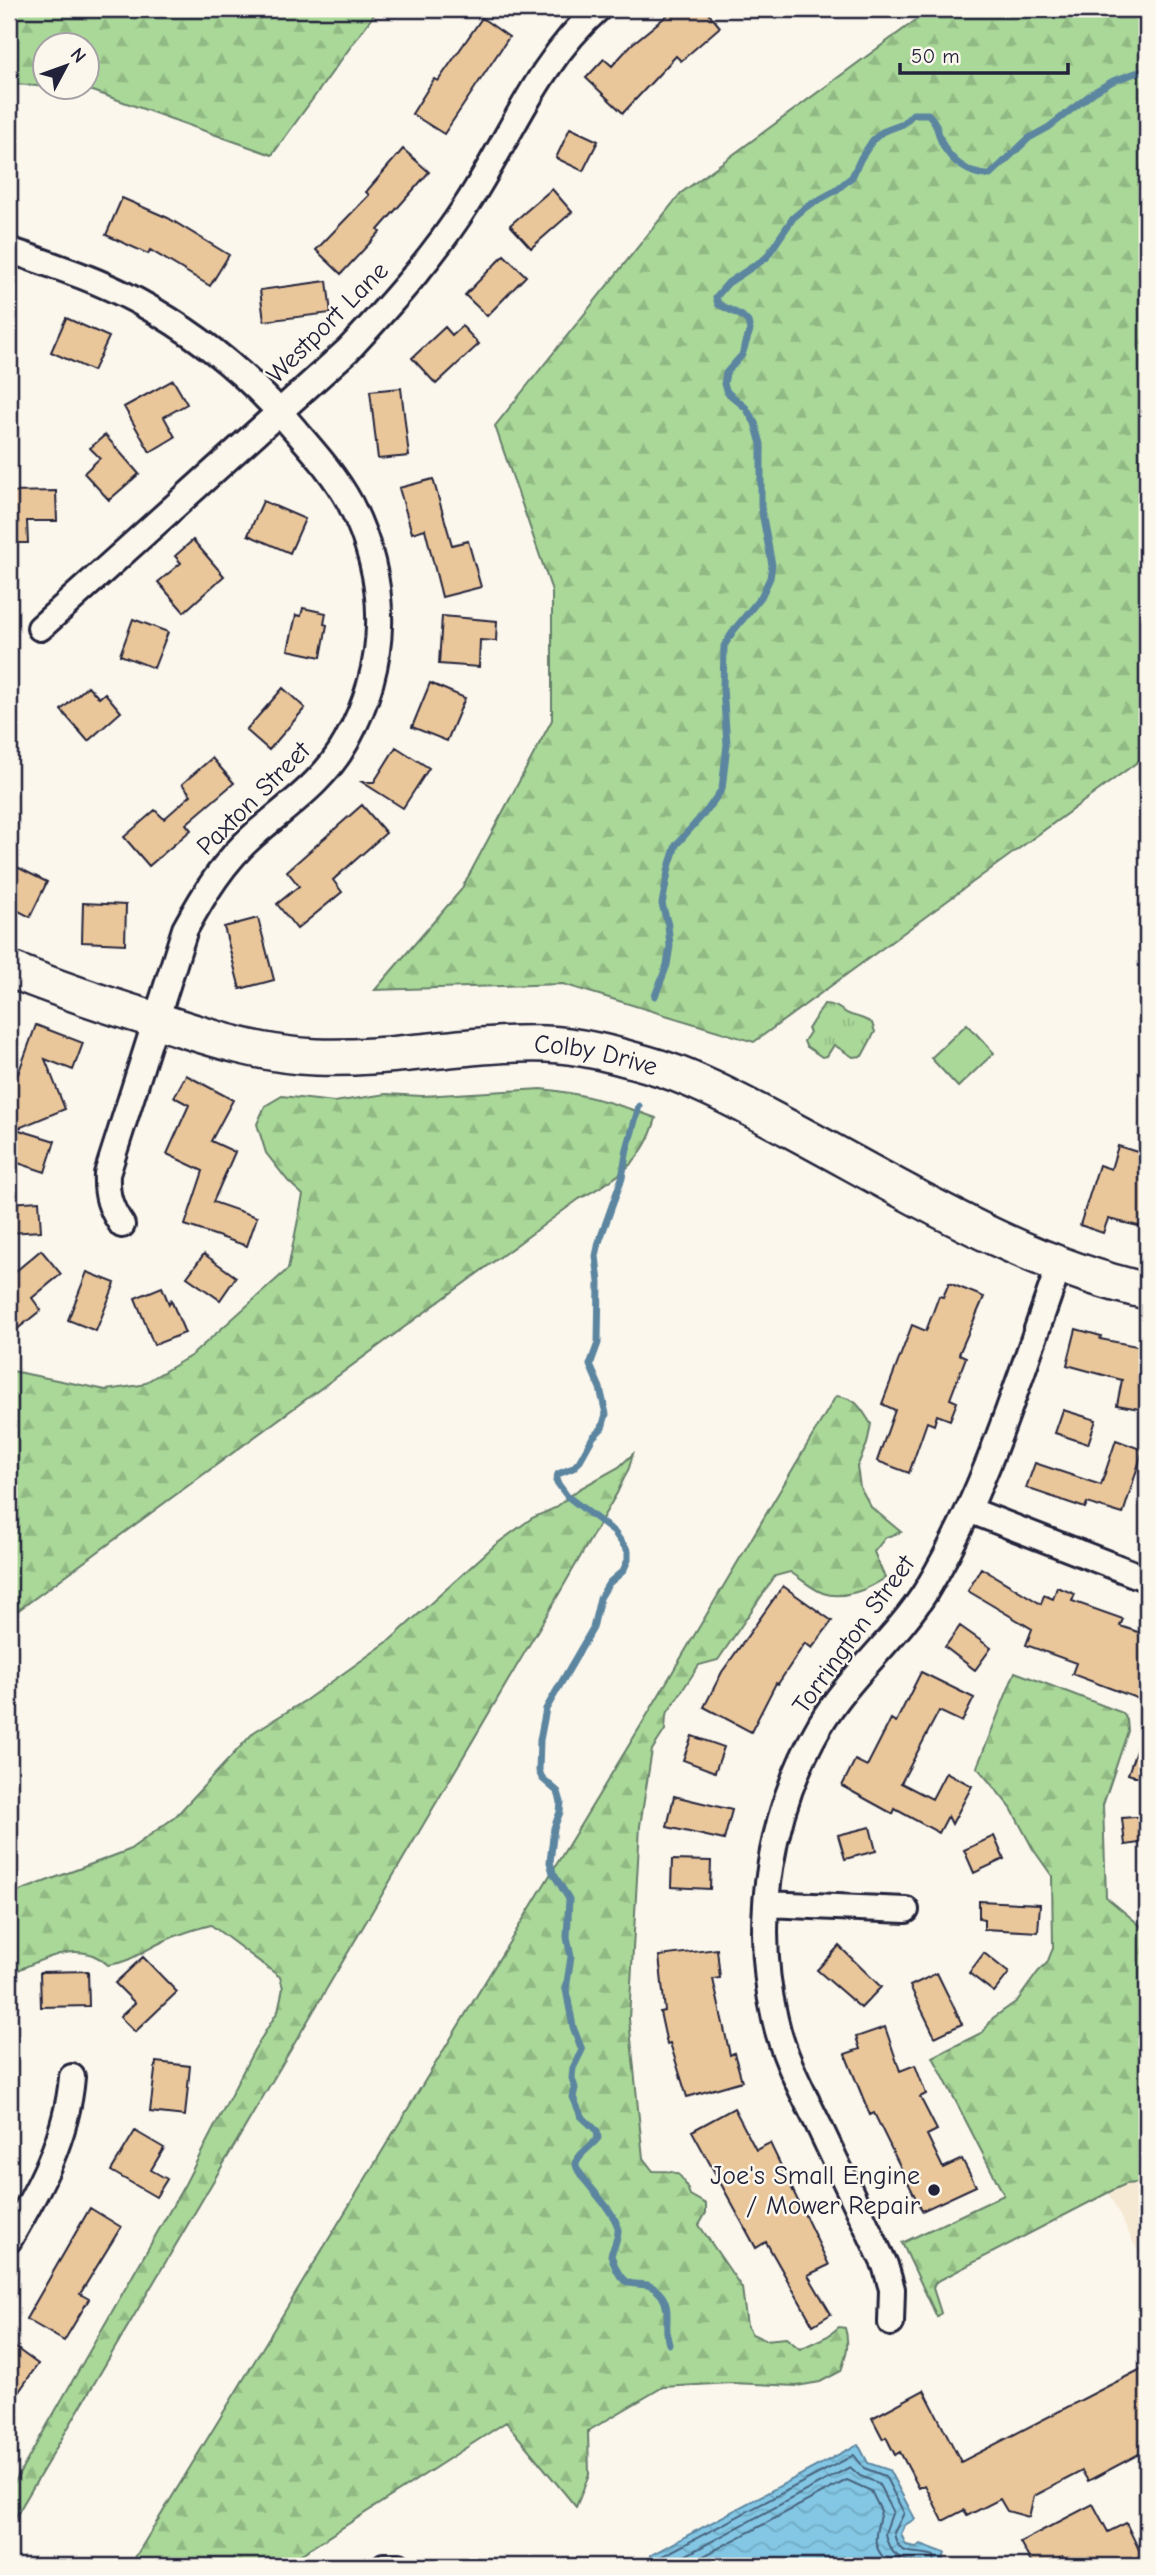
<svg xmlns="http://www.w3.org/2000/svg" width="1156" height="2575" viewBox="0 0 1156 2575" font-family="'Comic Neue',sans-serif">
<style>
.built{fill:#f6e9d4}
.grass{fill:url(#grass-tufts);stroke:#667d6a;stroke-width:2}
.forest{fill:url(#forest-firs);stroke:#667d6a;stroke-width:2}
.garden{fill:#a9d898;stroke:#667d6a;stroke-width:2}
.water{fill:url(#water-waves);stroke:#5c85a0;stroke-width:2}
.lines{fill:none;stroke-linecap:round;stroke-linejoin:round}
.shore{stroke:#49647f;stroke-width:2}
.stream{stroke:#5c85a0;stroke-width:7}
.building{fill:#eac79b;stroke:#22223b;stroke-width:2}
.street-casing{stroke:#22223b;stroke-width:30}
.secondary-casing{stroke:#22223b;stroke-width:40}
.street{stroke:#fbf7ec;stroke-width:24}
.secondary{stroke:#fbf7ec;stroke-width:35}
.poi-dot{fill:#22223b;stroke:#fbf7ec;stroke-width:2.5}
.labels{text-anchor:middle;stroke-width:5;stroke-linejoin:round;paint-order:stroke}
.street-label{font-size:26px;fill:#22223b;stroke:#fbf7ec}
.poi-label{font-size:26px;fill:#22223b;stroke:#fbf7ec;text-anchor:end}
</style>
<defs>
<pattern id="grass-tufts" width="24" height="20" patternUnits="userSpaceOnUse" patternTransform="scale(1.75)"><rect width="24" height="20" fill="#a9d898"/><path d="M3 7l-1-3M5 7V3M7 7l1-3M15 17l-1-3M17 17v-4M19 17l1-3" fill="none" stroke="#91b984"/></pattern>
<pattern id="forest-firs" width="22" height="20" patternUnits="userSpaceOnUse" patternTransform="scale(1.75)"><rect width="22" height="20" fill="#a9d898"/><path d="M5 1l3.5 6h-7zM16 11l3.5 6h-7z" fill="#91b984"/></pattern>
<pattern id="water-waves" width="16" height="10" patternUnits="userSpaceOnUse" patternTransform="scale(1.75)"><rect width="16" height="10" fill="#83c7e4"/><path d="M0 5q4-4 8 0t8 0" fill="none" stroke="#71abc4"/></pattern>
</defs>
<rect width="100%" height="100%" fill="#fbf7ec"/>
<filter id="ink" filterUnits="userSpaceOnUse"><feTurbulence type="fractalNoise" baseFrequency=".0143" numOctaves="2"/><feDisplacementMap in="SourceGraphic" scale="14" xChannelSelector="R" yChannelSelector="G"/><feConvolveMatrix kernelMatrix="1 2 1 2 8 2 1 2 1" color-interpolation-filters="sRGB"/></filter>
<g filter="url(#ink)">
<path class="built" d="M 1147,2136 L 1147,2269 L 1093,2163 Z"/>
<path class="grass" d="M 824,1004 C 841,1005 839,1011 851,1015 C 859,1017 863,1018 872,1023 L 875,1032 L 862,1056 L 853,1057 L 834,1045 L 827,1056 L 822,1057 L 806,1046 L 804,1041 L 810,1032 L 808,1029 Z"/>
<path class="forest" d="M 9,9 L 378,9 L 272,155 L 93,91 L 54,88 L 88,88 L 88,46 L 46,46 L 45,87 L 9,83 Z
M 931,9 L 1147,9 L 1147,755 L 754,1042 L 563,984 L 375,990 L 461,890 L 552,720 L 552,591 L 495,426 L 681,193 Z
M 541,1089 C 582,1093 618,1104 656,1118 C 644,1162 617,1179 579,1199 L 9,1617 L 9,1385 L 12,1371 L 106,1390 L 141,1385 L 192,1355 L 288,1269 L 303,1195 L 288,1181 L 266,1153 L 257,1124 L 265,1106 L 282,1096 L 334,1102 L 386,1094 L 422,1096 Z
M 836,1396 C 857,1398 860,1407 871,1424 L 867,1444 L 857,1467 L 860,1487 L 871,1507 L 901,1532 L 886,1537 L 874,1552 L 885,1578 C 869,1589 843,1600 823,1593 C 812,1589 800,1578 790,1572 L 775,1576 L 718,1660 L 699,1665 L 666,1715 L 665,1730 L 652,1750 L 640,1826 L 629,2019 L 643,2158 L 653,2171 C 677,2171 682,2171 690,2195 L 706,2204 L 706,2213 L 699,2225 L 742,2288 L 747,2326 L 752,2334 L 765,2340 L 786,2338 L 800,2349 L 828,2336 L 839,2327 L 845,2328 C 850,2344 846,2356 841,2371 L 820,2382 L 797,2386 L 731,2383 L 663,2387 L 588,2431 L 589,2475 L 576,2507 L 506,2422 L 283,2566 L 130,2566 L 640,1727 Z
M 633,1454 L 629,1468 L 617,1493 L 545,1618 L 9,2528 L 9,2492 L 185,2184 L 254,2050 L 278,2011 L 283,1988 L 280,1977 L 211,1925 C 195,1929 179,1934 164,1941 C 144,1950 130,1963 108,1965 C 79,1937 40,1961 9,1974 L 9,1895 L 129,1850 L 175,1817 L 254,1732 L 306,1700 L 390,1640 L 495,1545 L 532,1518 L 555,1508 L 579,1489 L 619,1467 Z
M 1015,1672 L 1123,1713 L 1127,1720 L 1128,1731 L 1103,1805 L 1106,1897 L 1147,1931 L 1147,2182 L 1126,2184 L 1115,2189 L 936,2282 L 933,2288 L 941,2313 L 937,2317 L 902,2243 L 1004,2195 L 933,2057 L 983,2032 L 993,2018 L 1017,2001 L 1038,1972 L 1047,1963 L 1053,1948 L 1052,1876 L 1033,1849 L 1011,1808 L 977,1767 Z"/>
<path class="garden" d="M 967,1024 L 994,1053 L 958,1087 L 931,1058 Z"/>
<path class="water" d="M 858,2444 L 868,2463 L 889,2470 L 915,2519 L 905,2525 L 901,2534 L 906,2545 L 916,2547 L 921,2544 L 945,2553 L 941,2566 L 651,2566 L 651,2555 Z"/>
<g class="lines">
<path class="shore" d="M 657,2566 L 659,2558 L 854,2455 L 864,2468 L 885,2476 L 904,2513 L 894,2533 C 899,2560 915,2549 934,2556 L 935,2566
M 666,2566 L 850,2467 L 860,2476 L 878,2483 L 893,2511 L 885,2533 C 888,2554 903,2564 923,2562 L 926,2566
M 685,2566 L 847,2480 L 871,2491 L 881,2511 C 876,2535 868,2546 892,2566"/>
<path class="stream" d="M 655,996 L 667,965 L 670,946 L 668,925 L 662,904 L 669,867 L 676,845 L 708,809 L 722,789 L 727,744 L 723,688 L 724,646 L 734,630 L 761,597 L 770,578 L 772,565 L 761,507 L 761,444 L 755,423 L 746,408 L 727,392 L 724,384 L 726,373 L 742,355 L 750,330 L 748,322 L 742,316 L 718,304 L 716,297 L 728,283 L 766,258 L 793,218 L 806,207 L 835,191 L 852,177 L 861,158 L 873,140 L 882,132 L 903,124 L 913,114 L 928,114 C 938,123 937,132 942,143 C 950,161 971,176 990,175 L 1029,138 L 1049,127 L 1094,92 L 1113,81 L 1147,69
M 639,1106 L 627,1149 L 622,1178 L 599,1242 L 596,1256 L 599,1282 L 598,1343 L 590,1365 L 600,1388 L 606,1414 L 602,1428 L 593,1437 L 579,1462 L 573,1468 L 558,1474 L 556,1481 L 567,1496 L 614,1532 L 628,1551 L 628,1560 L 623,1571 L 609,1583 L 600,1598 L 593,1628 L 546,1709 L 540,1740 L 539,1771 L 542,1778 L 558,1792 L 561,1802 L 560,1812 L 554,1828 L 550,1862 L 553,1873 L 569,1899 L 567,1937 L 571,1957 L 566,1989 L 573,2027 L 582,2050 L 573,2068 L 572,2078 L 575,2088 L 573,2097 L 581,2116 L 597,2131 L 598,2138 C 592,2146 578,2154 576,2163 C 574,2174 614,2208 618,2228 C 619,2237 614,2246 611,2255 C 626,2305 642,2269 662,2296 C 672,2311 663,2328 669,2344"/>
</g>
<path class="building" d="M 675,9 L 705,9 L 720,27 L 681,61 L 676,56 L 623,113 L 586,78 L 604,59 L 612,66 L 632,44 Z
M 482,18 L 509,37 L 444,134 L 412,114 L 434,79 L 438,81 Z
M 570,128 L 598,141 L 583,171 L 556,158 Z
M 403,149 L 429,172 L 378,230 L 380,232 L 341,274 L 316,250 L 369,195 L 366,192 Z
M 552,189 L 572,212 L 531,248 L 510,225 Z
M 122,198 L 168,218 L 229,255 L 210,286 L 150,250 L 148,254 L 106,235 Z
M 504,255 L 526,276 L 487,316 L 465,295 Z
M 327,281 L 331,313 L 264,321 L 260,290 Z
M 66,318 L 109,337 L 93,371 L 51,352 Z
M 462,326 L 479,344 L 436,384 L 412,358 L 445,327 L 452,335 Z
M 173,380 L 187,404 L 164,417 L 175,437 L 150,452 L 124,407 Z
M 401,388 L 409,456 L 378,459 L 370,391 Z
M 105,435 L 139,474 L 109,500 L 84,473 L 100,458 L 90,448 Z
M 433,479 L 452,545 L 468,541 L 481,587 L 442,597 L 425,529 L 412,533 L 399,488 Z
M 56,491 L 57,521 L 27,521 L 28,543 L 9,543 L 9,492 Z
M 263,501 L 305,519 L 290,553 L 248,535 Z
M 193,540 L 224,576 L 184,612 L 158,582 L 181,563 L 175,556 Z
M 303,608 L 326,613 L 324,624 L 327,625 L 321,657 L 288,650 L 296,615 L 301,616 Z
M 442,616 L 497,621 L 496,641 L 480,640 L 479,667 L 439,664 Z
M 133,619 L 168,632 L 154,668 L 120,655 Z
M 430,683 L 465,698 L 447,741 L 412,727 Z
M 88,686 L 99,698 L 105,693 L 121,712 L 88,741 L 61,710 Z
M 283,688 L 305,708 L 269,750 L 246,730 Z
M 396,747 L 429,768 L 403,808 L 362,782 L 374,782 Z
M 212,758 L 234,783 L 186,824 L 191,830 L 149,866 L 124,837 L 155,810 L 164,819 L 191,795 L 182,784 Z
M 362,805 L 386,833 L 333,880 L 342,892 L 297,929 L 277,904 L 299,886 L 287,871 Z
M 9,863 L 47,882 L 30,917 L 9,906 Z
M 83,903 L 126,905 L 125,944 L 82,942 Z
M 258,918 L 274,980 L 240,989 L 224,927 Z
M 36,1025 L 83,1043 L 73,1070 L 45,1059 L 65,1109 L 16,1129 L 55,1141 L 45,1172 L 9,1160 L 9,1078 L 18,1074 Z
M 186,1075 L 233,1100 L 211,1141 L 235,1152 L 213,1202 L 257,1217 L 247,1246 L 185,1225 L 203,1171 L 167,1154 L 189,1105 L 174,1097 Z
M 1118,1146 L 1147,1155 L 1147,1228 L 1108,1219 L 1103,1233 L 1080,1225 L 1099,1165 L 1111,1169 Z
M 39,1201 L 41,1231 L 9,1233 L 9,1203 Z
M 41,1250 L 61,1274 L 32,1298 L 41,1310 L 16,1330 L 9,1321 L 9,1277 Z
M 204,1254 L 236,1277 L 220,1300 L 187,1277 Z
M 87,1272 L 115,1283 L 96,1331 L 68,1320 Z
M 949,1283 L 984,1297 L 959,1354 L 966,1357 L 950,1399 L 957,1402 L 950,1420 L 937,1415 L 934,1425 L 927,1422 L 909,1473 L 877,1461 L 895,1410 L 882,1404 L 912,1325 L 926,1331 L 939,1296 L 943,1297 Z
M 162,1287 L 169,1304 L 171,1300 L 185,1333 L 154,1345 L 135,1298 Z
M 1076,1329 L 1101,1336 L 1100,1339 L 1147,1348 L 1147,1395 L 1145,1410 L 1117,1405 L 1122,1380 L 1067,1365 Z
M 1063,1410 L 1096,1420 L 1088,1444 L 1055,1433 Z
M 1116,1440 L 1143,1450 L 1123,1514 L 1087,1503 L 1085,1508 L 1026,1488 L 1035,1463 L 1101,1485 Z
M 981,1568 L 1041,1604 L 1044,1595 L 1053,1599 L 1057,1587 L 1075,1594 L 1072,1601 L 1123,1619 L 1120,1626 L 1147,1635 L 1147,1702 L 1072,1674 L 1076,1663 L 1026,1645 L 1032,1629 L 968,1591 Z
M 783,1586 L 832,1621 L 812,1648 L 805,1643 L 778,1684 L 776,1683 L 751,1732 L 704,1707 L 722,1672 Z
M 960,1626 L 991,1648 L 975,1670 L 945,1647 Z
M 921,1672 L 974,1698 L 962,1722 L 939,1711 L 901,1783 L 932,1799 L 946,1772 L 972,1786 L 952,1824 L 948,1816 L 939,1833 L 895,1809 L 893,1814 L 842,1786 L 855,1760 L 867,1766 L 891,1719 L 896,1722 Z
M 1144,1727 L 1147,1727 L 1147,1780 L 1128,1774 Z
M 692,1736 L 724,1747 L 715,1772 L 683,1760 Z
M 674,1796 L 732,1810 L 724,1840 L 667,1827 Z
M 1147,1816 L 1147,1842 L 1125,1845 L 1122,1818 Z
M 870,1827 L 876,1851 L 845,1859 L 838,1835 Z
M 994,1836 L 1004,1859 L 974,1873 L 964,1850 Z
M 672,1860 L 711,1861 L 710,1889 L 671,1887 Z
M 979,1901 L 1040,1904 L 1038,1932 L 984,1929 L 984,1919 L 979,1918 Z
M 839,1946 L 881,1987 L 861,2008 L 817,1970 Z
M 717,1949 L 720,1978 L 713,1979 L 730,2055 L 734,2053 L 742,2081 L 687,2097 L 670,2043 L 667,2044 L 660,2012 L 665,2011 L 659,1956 Z
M 984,1953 L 1009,1973 L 994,1992 L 969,1973 Z
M 143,1957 L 177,1992 L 135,2032 L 120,2017 L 135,2003 L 115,1983 Z
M 88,1971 L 89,2006 L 41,2007 L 40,1972 Z
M 937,1973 L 962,2024 L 935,2037 L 910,1986 Z
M 885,2027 L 900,2071 L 915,2065 L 926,2094 L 920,2097 L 937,2130 L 927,2135 L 943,2168 L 962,2159 L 976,2186 L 922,2211 L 874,2113 L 870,2115 L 845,2054 L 860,2049 L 856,2037 Z
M 156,2062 L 190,2066 L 185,2116 L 150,2112 Z
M 734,2108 L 756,2150 L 770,2143 L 829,2265 L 808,2275 L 831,2314 L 813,2325 L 766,2242 L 756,2248 L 692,2131 Z
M 135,2131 L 164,2148 L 151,2170 L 167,2179 L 156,2197 L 111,2171 Z
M 90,2208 L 121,2227 L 80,2294 L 89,2299 L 64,2341 L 26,2319 Z
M 9,2343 L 38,2364 L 9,2406 Z
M 1147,2366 L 1147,2439 L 1143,2452 L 1088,2481 L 1082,2471 L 1034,2496 L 1029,2517 L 1007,2511 L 1000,2499 L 967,2516 L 964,2510 L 943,2521 L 925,2485 L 919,2488 L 900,2452 L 895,2455 L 886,2437 L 883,2439 L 872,2418 L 924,2390 L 961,2462 Z
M 1093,2504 L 1108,2532 L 1126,2523 L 1147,2566 L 1068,2566 L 1063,2557 L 1044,2566 L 1033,2566 L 1020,2542 Z"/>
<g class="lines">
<defs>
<path id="street" d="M 9,250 C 52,265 96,279 137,301 C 198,334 252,378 296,431 C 316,454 336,477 350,503 C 390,582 389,664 346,742 C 324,782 287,806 254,835 C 224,861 204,894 185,929 L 107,1174 C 106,1195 110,1208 122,1225
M 40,628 L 348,350 C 391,304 433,257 467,204 C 510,138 538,62 598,9
M 969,1510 L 1147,1579
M 766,1904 L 906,1910
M 9,2240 C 39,2189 67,2138 72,2077
M 891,2323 L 892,2289 L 885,2265 C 863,2219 841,2172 819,2126 C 802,2091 783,2056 775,2019 C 752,1921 770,1811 820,1725 C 849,1676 896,1639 926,1591 C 987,1490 1020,1374 1060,1264
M 384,2566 L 399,2566"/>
<g id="secondary">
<path id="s1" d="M 9,969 C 56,988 103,1004 152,1019 C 205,1036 259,1055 316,1057 C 393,1060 469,1042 546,1044 C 579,1045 615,1055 647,1064 C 697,1078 744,1105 790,1129 C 903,1189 1022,1264 1147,1291"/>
</g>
</defs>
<use href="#street" class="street-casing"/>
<use href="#secondary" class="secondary-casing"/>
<use href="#street" class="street"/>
<use href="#secondary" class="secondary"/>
</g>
</g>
<circle class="poi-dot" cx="934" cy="2190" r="7"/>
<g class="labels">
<g class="street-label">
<text transform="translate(327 322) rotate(-45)" y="9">Westport Lane</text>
<text transform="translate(253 798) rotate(-45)" y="9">Paxton Street</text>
<text dy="9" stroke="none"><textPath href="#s1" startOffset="602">Colby Drive</textPath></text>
<text transform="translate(853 1634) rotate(-54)" y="9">Torrington Street</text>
</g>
<g class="poi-label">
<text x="920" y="2184">Joe's Small Engine<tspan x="920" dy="30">/ Mower Repair</tspan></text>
</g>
</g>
<rect width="1156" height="2575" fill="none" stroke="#fbf7ec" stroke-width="35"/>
<rect x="18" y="18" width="1121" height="2540" fill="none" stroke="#22223b" stroke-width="2.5" filter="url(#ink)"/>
<g transform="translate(66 66) rotate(49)"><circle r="33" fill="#fbf7ec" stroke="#a4a2a5" stroke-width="2"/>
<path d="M0-5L12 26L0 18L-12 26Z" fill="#22223b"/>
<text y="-10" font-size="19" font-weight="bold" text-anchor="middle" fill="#22223b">N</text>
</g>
<path d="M900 63v10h168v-10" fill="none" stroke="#22223b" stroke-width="3.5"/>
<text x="911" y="63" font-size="21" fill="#22223b" stroke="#fbf7ec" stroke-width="5" paint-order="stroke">50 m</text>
</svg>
